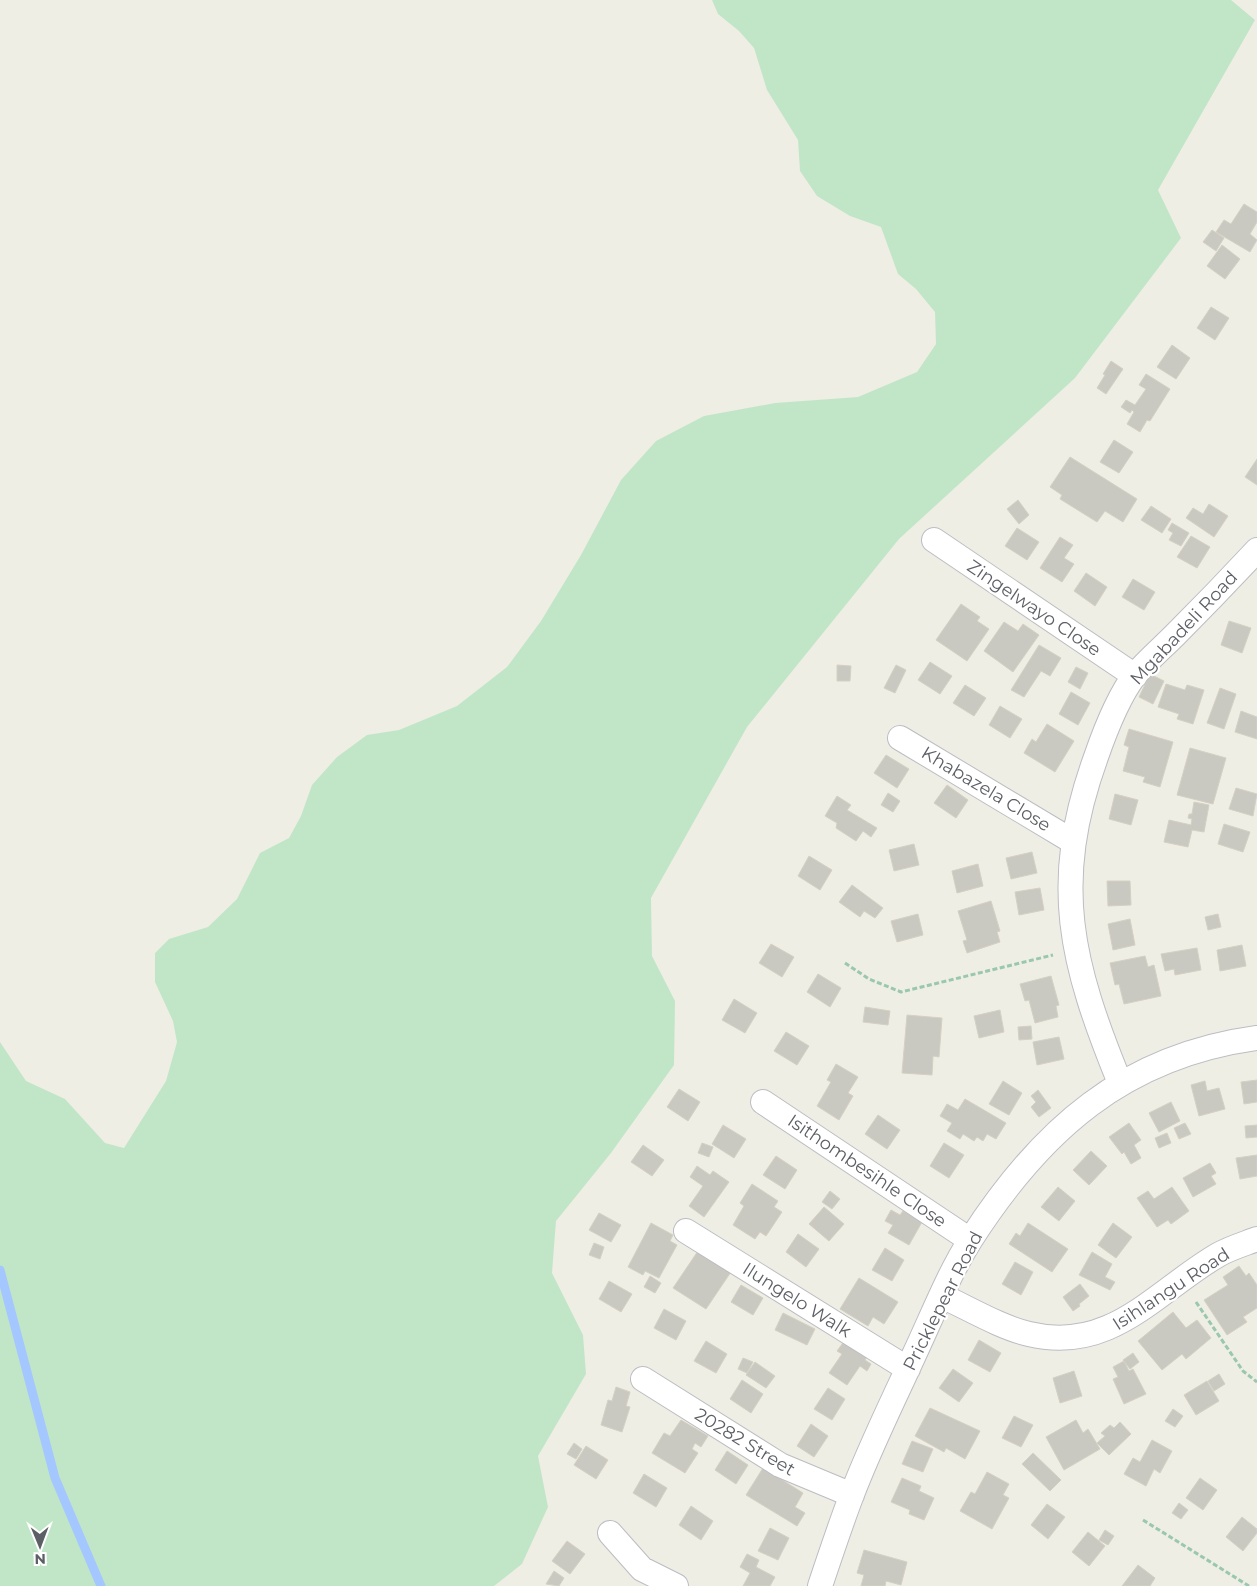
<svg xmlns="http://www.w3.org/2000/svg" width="1257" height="1586" viewBox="0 0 1257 1586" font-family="Montserrat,sans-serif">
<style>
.green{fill:#c1e6c7}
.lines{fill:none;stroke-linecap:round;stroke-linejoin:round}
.stream{stroke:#a4c7ff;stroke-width:9}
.building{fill:#cac9c1;stroke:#d4d1c3}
.minor-casing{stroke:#bcbdc3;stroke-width:26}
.path{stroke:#9ac7af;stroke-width:3;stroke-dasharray:5 2.5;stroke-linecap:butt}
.minor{stroke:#fff;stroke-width:24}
.labels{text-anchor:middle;stroke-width:4.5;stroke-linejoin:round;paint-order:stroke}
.street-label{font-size:18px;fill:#5c5f65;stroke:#fff}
</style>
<rect width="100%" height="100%" fill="#efeee4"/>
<path class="green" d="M 712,0 L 1231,0 L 1255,20 L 1158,190 L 1181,238 L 1075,378 L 899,539 L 747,727 L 651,898 L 652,956 L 675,1001 L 674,1065 L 611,1153 L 556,1221 L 552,1273 L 583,1335 L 586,1374 L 538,1456 L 548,1507 L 522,1564 L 494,1586 L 0,1586 L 0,1042 L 26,1081 L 65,1099 L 105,1143 L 124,1148 L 166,1081 L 177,1042 L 173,1021 L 155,982 L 155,953 L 169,939 L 208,927 L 237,899 L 260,853 L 289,838 L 301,816 L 312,785 L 337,757 L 367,735 L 399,730 L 457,706 L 507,667 L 541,621 L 581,555 L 621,480 L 656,441 L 704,416 L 775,403 L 858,397 L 917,372 L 936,344 L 935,312 L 916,289 L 898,274 L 881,227 L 850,216 L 817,196 L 800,171 L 798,140 L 767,90 L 754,48 L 739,31 L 718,14 Z"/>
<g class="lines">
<path class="stream" d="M 0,1270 L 55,1478 L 101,1586"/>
</g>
<path class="building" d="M 1244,204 L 1257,212 L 1257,222 L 1250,234 L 1257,240 L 1250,252 L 1216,232 L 1224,220 L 1231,224 Z
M 1212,230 L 1224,238 L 1216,251 L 1203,242 Z
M 1222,245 L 1240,259 L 1225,279 L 1207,266 Z
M 1211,307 L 1229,318 L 1215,340 L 1197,328 Z
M 1172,345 L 1190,358 L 1176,379 L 1157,367 Z
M 1111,361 L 1123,369 L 1106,394 L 1097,388 L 1105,375 L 1103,374 Z
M 1146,374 L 1170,389 L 1150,421 L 1147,420 L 1140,432 L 1127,424 L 1134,412 L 1132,410 L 1130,413 L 1121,407 L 1126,400 L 1135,405 L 1146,389 L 1139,385 Z
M 1114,440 L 1133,452 L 1119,473 L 1100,462 Z
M 1070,457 L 1137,499 L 1123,522 L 1105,511 L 1097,522 L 1060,499 L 1062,495 L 1050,487 Z
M 1257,459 L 1257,485 L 1245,477 Z
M 1018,500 L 1029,515 L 1019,524 L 1007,509 Z
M 1209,504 L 1228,516 L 1214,537 L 1186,518 L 1193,508 L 1203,514 Z
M 1151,506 L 1171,519 L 1162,533 L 1141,520 Z
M 1172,523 L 1189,533 L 1181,546 L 1169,540 L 1173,533 L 1168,530 Z
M 1017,528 L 1039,542 L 1027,560 L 1005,546 Z
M 1191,536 L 1210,547 L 1197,568 L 1177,557 Z
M 1060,537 L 1073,545 L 1064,558 L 1074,564 L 1062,582 L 1040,568 Z
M 1086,573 L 1107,587 L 1095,606 L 1074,591 Z
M 1133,579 L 1155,592 L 1144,610 L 1122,597 Z
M 961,604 L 980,617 L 977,621 L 989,629 L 967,661 L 936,640 Z
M 1229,621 L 1251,628 L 1242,653 L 1221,645 Z
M 1004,622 L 1018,631 L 1023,624 L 1039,635 L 1013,672 L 984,651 Z
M 1039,645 L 1061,658 L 1050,676 L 1041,671 L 1024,697 L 1011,690 Z
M 930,662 L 952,676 L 940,694 L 918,680 Z
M 837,665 L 851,666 L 850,681 L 837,681 Z
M 896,665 L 906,670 L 895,693 L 884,688 Z
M 1076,667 L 1088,673 L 1080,689 L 1068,682 Z
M 1150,674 L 1164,681 L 1153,704 L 1139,697 Z
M 1166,684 L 1185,690 L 1187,685 L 1204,690 L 1193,724 L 1177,719 L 1179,714 L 1158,707 Z
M 965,685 L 986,698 L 974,716 L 953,703 Z
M 1220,688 L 1236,694 L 1224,729 L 1207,723 Z
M 1071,692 L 1090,703 L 1078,725 L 1059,714 Z
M 1000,706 L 1022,719 L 1010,738 L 989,725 Z
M 1241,711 L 1257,717 L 1257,739 L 1235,732 Z
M 1047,724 L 1074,741 L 1055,772 L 1024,753 L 1032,739 L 1036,742 Z
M 1129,729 L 1173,742 L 1160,787 L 1143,782 L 1145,777 L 1123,771 L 1129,747 L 1124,745 Z
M 1190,748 L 1226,758 L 1213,804 L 1177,795 Z
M 886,755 L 909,769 L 897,788 L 874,773 Z
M 947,785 L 968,800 L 956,818 L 934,803 Z
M 1236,788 L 1257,794 L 1253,816 L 1229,809 Z
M 888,793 L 900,801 L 893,812 L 881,805 Z
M 1115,794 L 1138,800 L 1131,825 L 1109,819 Z
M 837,796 L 851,805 L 847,810 L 877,828 L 871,837 L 863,831 L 856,841 L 836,828 L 837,823 L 825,816 Z
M 1194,802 L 1209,805 L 1204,832 L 1192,830 L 1188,847 L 1164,842 L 1169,820 L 1191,825 L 1192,819 L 1188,818 L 1189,814 L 1192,814 Z
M 1224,824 L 1250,832 L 1243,852 L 1218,844 Z
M 914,844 L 919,865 L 894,871 L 889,850 Z
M 1032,852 L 1037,873 L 1011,879 L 1006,858 Z
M 809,856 L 832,870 L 820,890 L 798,876 Z
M 978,864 L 983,886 L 957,893 L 952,871 Z
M 1107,881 L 1130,881 L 1131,905 L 1108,906 Z
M 852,885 L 883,908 L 875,918 L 864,911 L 860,917 L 839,902 Z
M 1040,888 L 1044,910 L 1019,915 L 1015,892 Z
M 991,901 L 1000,931 L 997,932 L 1000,942 L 967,953 L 963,941 L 967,940 L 958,911 Z
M 918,914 L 923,935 L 897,942 L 891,921 Z
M 1218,914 L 1221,927 L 1208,930 L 1205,917 Z
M 1130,919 L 1135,945 L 1113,950 L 1108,924 Z
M 771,944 L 794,957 L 782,977 L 759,963 Z
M 1242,945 L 1246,966 L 1220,971 L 1217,950 Z
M 1197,948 L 1201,970 L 1175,975 L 1174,969 L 1165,971 L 1161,954 Z
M 1145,956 L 1148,967 L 1154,965 L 1161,996 L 1124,1004 L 1119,984 L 1115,985 L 1110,963 Z
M 818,974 L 841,988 L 830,1007 L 807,992 Z
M 1051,976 L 1059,1005 L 1056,1006 L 1058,1017 L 1035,1023 L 1029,1000 L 1025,1001 L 1020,984 Z
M 734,999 L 757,1013 L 745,1033 L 722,1020 Z
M 865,1007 L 890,1011 L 888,1025 L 863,1022 Z
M 1000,1010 L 1004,1032 L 979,1038 L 974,1016 Z
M 907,1015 L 942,1018 L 939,1057 L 933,1056 L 932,1075 L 902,1073 Z
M 1031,1026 L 1032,1039 L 1019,1040 L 1018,1027 Z
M 786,1032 L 809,1046 L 797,1065 L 774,1051 Z
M 1059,1037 L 1064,1059 L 1037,1065 L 1033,1042 Z
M 836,1064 L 858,1077 L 848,1093 L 853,1096 L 839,1120 L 817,1106 L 831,1082 L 827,1080 Z
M 1257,1080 L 1257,1102 L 1244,1104 L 1241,1082 Z
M 1003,1081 L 1022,1093 L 1009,1115 L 989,1104 Z
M 1205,1081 L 1207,1091 L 1219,1088 L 1225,1109 L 1199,1116 L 1191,1085 Z
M 679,1089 L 700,1102 L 688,1121 L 667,1107 Z
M 1038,1090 L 1051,1108 L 1039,1117 L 1031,1107 L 1036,1102 L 1031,1096 Z
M 965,1099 L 1006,1123 L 996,1139 L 987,1134 L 983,1141 L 977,1137 L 974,1141 L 963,1134 L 960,1139 L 947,1131 L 952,1123 L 940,1116 L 947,1104 L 958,1110 Z
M 1171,1102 L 1180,1121 L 1159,1132 L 1149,1113 Z
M 878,1115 L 900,1130 L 887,1149 L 865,1134 Z
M 1129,1123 L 1141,1140 L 1134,1145 L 1141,1158 L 1131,1164 L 1124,1152 L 1122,1154 L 1109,1137 Z
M 1185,1123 L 1191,1134 L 1179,1139 L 1174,1128 Z
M 723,1125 L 746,1139 L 734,1158 L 712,1144 Z
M 1257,1125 L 1257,1137 L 1246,1138 L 1245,1126 Z
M 1167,1133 L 1171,1143 L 1159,1148 L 1155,1138 Z
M 702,1143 L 713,1147 L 709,1157 L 698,1153 Z
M 944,1143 L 964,1155 L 949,1178 L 930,1166 Z
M 643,1145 L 664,1160 L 652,1176 L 631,1162 Z
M 1091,1151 L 1107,1166 L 1089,1185 L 1073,1170 Z
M 1257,1155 L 1257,1176 L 1240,1179 L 1236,1158 Z
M 776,1156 L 797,1170 L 785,1189 L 763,1175 Z
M 1210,1163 L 1216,1173 L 1211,1176 L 1216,1184 L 1193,1197 L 1183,1178 Z
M 697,1166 L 710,1175 L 713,1171 L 729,1182 L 704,1217 L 689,1206 L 703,1186 L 690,1177 Z
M 752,1184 L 778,1201 L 774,1207 L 782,1212 L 766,1236 L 760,1232 L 755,1239 L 733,1225 L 744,1206 L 740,1203 Z
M 1058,1187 L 1075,1201 L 1059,1221 L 1041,1207 Z
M 1172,1187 L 1189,1211 L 1171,1224 L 1168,1220 L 1157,1227 L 1137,1198 L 1148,1191 L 1154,1199 Z
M 830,1191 L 840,1199 L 832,1209 L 822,1202 Z
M 824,1207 L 844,1224 L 829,1241 L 809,1224 Z
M 891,1210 L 900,1215 L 903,1211 L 922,1222 L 909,1245 L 888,1233 L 893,1225 L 885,1221 Z
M 599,1213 L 621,1225 L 611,1242 L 589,1230 Z
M 651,1223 L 673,1235 L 670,1241 L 677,1245 L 659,1278 L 645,1271 L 643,1275 L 628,1267 Z
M 1028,1223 L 1068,1249 L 1052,1272 L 1009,1244 L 1016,1233 L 1020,1236 Z
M 1113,1223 L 1132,1237 L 1116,1258 L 1098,1245 Z
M 798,1234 L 819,1249 L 806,1267 L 786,1252 Z
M 594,1243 L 604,1247 L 600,1259 L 589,1255 Z
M 702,1245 L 735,1266 L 706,1309 L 673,1288 Z
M 885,1248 L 904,1260 L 892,1281 L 872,1270 Z
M 1092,1252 L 1112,1264 L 1105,1277 L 1115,1282 L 1110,1290 L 1079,1275 Z
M 1015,1262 L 1033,1272 L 1021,1295 L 1002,1284 Z
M 1239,1266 L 1246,1276 L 1249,1273 L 1257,1285 L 1257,1308 L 1243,1317 L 1247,1322 L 1227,1335 L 1204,1300 L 1228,1285 L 1223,1277 Z
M 650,1276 L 661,1283 L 655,1293 L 644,1287 Z
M 859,1278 L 898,1302 L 884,1324 L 873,1317 L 868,1326 L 840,1309 Z
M 609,1281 L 632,1294 L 621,1312 L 599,1299 Z
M 1080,1284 L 1089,1296 L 1079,1304 L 1080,1306 L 1073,1311 L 1063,1297 Z
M 741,1285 L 763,1298 L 753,1315 L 731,1302 Z
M 664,1309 L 686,1321 L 676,1340 L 654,1328 Z
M 1173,1312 L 1186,1328 L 1197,1320 L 1211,1338 L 1186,1359 L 1182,1354 L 1162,1370 L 1138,1341 Z
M 783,1313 L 815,1329 L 807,1345 L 775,1330 Z
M 845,1340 L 868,1355 L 865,1360 L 871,1364 L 867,1371 L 860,1366 L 847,1385 L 829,1373 L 842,1354 L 837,1351 Z
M 979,1340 L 1001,1353 L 990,1372 L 968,1360 Z
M 706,1341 L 727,1354 L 716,1373 L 694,1361 Z
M 1133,1353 L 1139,1362 L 1130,1369 L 1123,1360 Z
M 743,1358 L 753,1362 L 747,1373 L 738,1369 Z
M 1124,1361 L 1129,1371 L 1133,1369 L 1146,1394 L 1124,1404 L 1113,1379 L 1118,1377 L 1113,1367 Z
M 755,1362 L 775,1376 L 766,1388 L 746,1375 Z
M 953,1369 L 973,1383 L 959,1402 L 939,1388 Z
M 1074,1371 L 1082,1396 L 1060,1403 L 1053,1378 Z
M 1219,1374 L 1225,1384 L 1214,1391 L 1208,1381 Z
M 742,1380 L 763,1394 L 751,1413 L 730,1399 Z
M 1207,1381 L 1219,1401 L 1196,1415 L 1184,1395 Z
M 616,1387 L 630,1392 L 626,1406 L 630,1407 L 622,1432 L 601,1425 L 608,1400 L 612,1401 Z
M 828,1388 L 845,1399 L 832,1420 L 814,1409 Z
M 930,1408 L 980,1431 L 965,1459 L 946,1448 L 944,1452 L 915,1436 Z
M 1173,1409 L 1183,1416 L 1175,1427 L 1165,1421 Z
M 1014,1416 L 1033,1425 L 1021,1447 L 1002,1438 Z
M 681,1420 L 708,1436 L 701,1447 L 695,1443 L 692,1449 L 698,1453 L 685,1473 L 652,1453 L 664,1433 L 670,1436 Z
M 1076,1420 L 1083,1433 L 1088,1429 L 1100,1449 L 1064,1470 L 1046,1437 Z
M 1120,1422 L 1131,1434 L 1109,1455 L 1097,1443 L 1105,1436 L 1101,1433 L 1110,1425 L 1114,1428 Z
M 811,1424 L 828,1436 L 814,1457 L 797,1446 Z
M 1152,1440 L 1172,1451 L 1160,1473 L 1154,1469 L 1146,1486 L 1124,1474 L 1133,1458 L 1140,1462 Z
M 912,1441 L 933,1449 L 923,1472 L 902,1464 Z
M 574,1443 L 582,1449 L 576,1459 L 567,1454 Z
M 586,1446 L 608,1460 L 596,1479 L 574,1465 Z
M 727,1451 L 748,1465 L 736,1484 L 715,1470 Z
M 1033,1453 L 1061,1480 L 1050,1491 L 1022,1464 Z
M 763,1468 L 803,1493 L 795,1507 L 805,1513 L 797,1526 L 746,1495 Z
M 987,1472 L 1009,1484 L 1003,1495 L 1009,1498 L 992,1529 L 960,1511 L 971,1492 L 975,1494 Z
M 644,1474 L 667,1488 L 656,1507 L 633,1493 Z
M 902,1478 L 921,1486 L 919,1491 L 934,1498 L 924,1520 L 909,1514 L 910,1510 L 891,1502 Z
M 1200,1478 L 1217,1490 L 1203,1510 L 1186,1498 Z
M 1179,1503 L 1188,1510 L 1181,1519 L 1172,1513 Z
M 1047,1504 L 1065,1517 L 1048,1539 L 1031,1525 Z
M 691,1506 L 713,1521 L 701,1540 L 679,1525 Z
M 1242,1517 L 1257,1529 L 1257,1533 L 1243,1551 L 1226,1537 Z
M 770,1528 L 789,1538 L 778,1560 L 758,1551 Z
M 1105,1530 L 1114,1536 L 1108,1545 L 1099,1540 Z
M 1088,1532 L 1105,1546 L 1089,1566 L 1072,1552 Z
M 567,1541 L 585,1554 L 570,1574 L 552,1561 Z
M 864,1550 L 907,1562 L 901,1585 L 886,1581 L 885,1586 L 861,1586 L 864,1575 L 857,1573 Z
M 747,1554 L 759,1560 L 756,1567 L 775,1577 L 770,1586 L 743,1586 L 750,1573 L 740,1567 Z
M 1138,1565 L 1155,1578 L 1150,1586 L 1122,1586 Z
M 554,1571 L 564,1578 L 559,1586 L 546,1584 Z"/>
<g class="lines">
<defs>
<path id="minor" d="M 934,540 L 1135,676
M 900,738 L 1072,841
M 1120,1083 C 1071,963 1050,884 1096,757 C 1105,731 1118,697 1135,675 C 1147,661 1162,648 1175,635 C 1203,607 1230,579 1257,550
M 763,1102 L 970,1240
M 686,1231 L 908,1369
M 942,1296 C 968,1308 1002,1328 1029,1334 C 1111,1354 1156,1291 1218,1255 C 1230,1248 1244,1244 1257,1239
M 643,1379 L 780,1465 L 852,1495
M 610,1533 L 642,1569 L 676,1586
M 820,1586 C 830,1556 840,1526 851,1497 C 869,1449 893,1401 914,1355 C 932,1317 948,1275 971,1239 C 1041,1130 1124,1056 1257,1038"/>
</defs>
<use href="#minor" class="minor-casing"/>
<path class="path" d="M 845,963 L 869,979 L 901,992 L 1053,955
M 1196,1302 L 1243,1371 L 1257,1382
M 1143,1520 L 1249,1586"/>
<use href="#minor" class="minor"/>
</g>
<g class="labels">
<g class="street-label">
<text transform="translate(1034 608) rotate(34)" y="6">Zingelwayo Close</text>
<text transform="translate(1184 628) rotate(-47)" y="6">Mgabadeli Road</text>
<text transform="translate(986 789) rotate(31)" y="6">Khabazela Close</text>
<text transform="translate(867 1171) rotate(34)" y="6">Isithombesihle Close</text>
<text transform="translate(1171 1289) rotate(-33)" y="6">Isihlangu Road</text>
<text transform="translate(797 1300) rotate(32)" y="6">Ilungelo Walk</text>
<text transform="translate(943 1301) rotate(-63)" y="6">Pricklepear Road</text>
<text transform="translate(745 1442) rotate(31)" y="6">20282 Street</text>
</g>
</g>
<g transform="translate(40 1546) rotate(179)" stroke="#ffffff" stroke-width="4" paint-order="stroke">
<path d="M0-4L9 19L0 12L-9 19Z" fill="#5c5f65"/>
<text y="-8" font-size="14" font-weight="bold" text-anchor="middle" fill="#5c5f65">N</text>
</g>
</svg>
